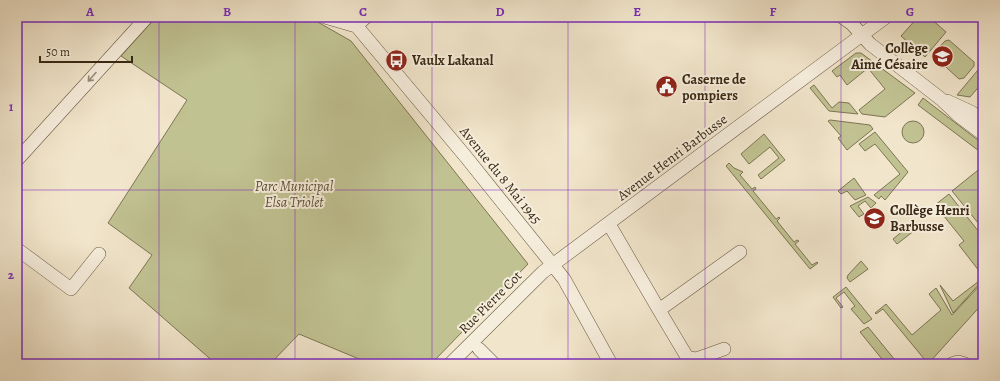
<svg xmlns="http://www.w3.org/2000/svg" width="1000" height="381" viewBox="0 0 1000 381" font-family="Alegreya,serif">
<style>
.green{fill:#c1c292;stroke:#7d7553}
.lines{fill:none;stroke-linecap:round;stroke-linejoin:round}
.minor-casing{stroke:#675742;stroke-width:14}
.minor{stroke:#f6eedd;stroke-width:13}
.oneway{stroke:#988b78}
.grid{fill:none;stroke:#7b2cbf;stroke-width:1;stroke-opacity:0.55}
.labels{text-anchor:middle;stroke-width:4;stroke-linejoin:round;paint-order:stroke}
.poi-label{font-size:14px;font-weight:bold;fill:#392814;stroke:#f6eedd;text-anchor:start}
.street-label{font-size:14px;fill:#392814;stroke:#f6eedd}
.park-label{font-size:14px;font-style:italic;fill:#5b4e34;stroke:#f6eedd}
.neatline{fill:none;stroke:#7b2cbf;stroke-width:1.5}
.grid-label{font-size:13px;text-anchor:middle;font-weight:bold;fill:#7b2cbf}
</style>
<rect width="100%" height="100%" fill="#f1e5cb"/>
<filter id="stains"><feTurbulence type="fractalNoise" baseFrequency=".005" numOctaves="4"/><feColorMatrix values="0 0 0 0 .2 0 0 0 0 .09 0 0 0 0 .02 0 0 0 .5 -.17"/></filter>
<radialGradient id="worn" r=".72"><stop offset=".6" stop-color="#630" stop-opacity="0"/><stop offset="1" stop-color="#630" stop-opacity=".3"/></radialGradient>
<path class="green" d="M 156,17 L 309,17 L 351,41 L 528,264 L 431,364 L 371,364 L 299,334 L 270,364 L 216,364 L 129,288 L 152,255 L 108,223 L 187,100 L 121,56 Z
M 918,17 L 929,17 L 946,32 L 925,57 L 901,36 Z
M 949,40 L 974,62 L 974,66 L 964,78 L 959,79 L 935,57 L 934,53 L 945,41 Z
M 856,53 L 861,53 L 915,93 L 885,117 L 862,114 L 859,110 L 885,89 L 868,68 L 847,85 L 840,75 L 837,77 L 832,71 Z
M 983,64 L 983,82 L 970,97 L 957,95 Z
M 814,85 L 832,108 L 839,102 L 849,103 L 858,114 L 829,111 L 810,88 Z
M 923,98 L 983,144 L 983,154 L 918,105 Z
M 830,120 L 870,125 L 873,129 L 847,150 L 838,138 L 841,136 L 828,121 Z
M902 132a11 11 0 1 1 22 0a11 11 0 1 1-22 0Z
M 875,132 L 908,172 L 885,200 L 881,196 L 879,199 L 874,195 L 900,174 L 875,144 L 865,151 L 859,144 Z
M 764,134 L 785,160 L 761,179 L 758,175 L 779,158 L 770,147 L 749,164 L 741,154 Z
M 729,163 L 734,168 L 743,172 L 740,175 L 752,189 L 755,187 L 756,189 L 753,191 L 776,219 L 779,217 L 780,218 L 777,221 L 794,242 L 797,240 L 799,241 L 795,244 L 812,265 L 817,262 L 818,263 L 810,269 L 726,166 Z
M 982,167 L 983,169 L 983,229 L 952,191 Z
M 854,178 L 866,195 L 855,200 L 847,191 L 841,194 L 838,191 Z
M 949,194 L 983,237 L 983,276 L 959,245 L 964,241 L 935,205 Z
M 868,197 L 876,203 L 871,208 L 865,201 L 858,206 L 864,214 L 859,217 L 850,206 Z
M 915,221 L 919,227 L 897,244 L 893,239 Z
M 861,261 L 868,269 L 850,282 L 847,278 L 848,275 Z
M 983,278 L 983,280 L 953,313 L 940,285 L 953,301 Z
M 983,282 L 983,303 L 928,364 L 920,364 L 925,360 L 883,309 L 876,314 L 875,313 L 886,304 L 912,335 L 941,310 L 929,294 L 936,288 L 952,315 Z
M 846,287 L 872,319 L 864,324 L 851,309 L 855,306 L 844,292 L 836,298 L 843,307 L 841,308 L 833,297 Z
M 868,327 L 895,360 L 892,362 L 894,364 L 886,364 L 860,332 Z"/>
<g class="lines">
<defs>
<path id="minor" d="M 325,17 L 356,26
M 349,17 L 466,157 L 564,279 L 611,364
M 842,17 L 852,24 L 870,44 L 941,99 L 959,116 L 983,134
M 356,26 L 366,17
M 947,101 L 971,112 L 983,121
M 17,160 L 147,17
M 609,224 L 659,310 L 740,252
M 17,249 L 71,289 L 99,254
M 659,310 L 687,357 L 696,359 L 724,349
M 479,349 L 494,364
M 450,364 L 543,272 L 886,17
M 952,364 L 958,362 L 965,364"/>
</defs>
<use href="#minor" class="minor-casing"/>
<use href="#minor" class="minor"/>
</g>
<defs><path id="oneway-shaft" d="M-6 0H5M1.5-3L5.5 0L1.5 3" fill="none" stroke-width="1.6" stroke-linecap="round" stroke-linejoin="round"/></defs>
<use class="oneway" href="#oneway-shaft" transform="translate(92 77) rotate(132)"/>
<path class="grid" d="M 159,17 L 159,364M 295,17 L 295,364M 432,17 L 432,364M 568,17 L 568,364M 705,17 L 705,364M 841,17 L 841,364M 17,190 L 983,190"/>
<defs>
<symbol id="school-disc" viewBox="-11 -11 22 22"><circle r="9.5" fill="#8f2418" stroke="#f6eedd"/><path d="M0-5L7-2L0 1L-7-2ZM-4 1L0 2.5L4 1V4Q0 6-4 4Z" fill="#fff"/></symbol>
<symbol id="bus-disc" viewBox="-11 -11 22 22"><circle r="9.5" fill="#8f2418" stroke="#f6eedd"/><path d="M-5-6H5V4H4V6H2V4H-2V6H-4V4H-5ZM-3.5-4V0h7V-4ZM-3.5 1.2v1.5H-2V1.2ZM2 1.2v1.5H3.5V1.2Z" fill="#fff"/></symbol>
<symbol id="civic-disc" viewBox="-11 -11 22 22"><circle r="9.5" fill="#8f2418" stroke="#f6eedd"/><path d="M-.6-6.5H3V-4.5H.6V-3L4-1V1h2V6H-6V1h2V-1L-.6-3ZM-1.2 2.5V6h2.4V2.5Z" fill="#fff"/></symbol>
</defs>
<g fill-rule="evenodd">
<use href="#school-disc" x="930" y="44" width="25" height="25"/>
<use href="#bus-disc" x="384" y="48" width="25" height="25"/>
<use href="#civic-disc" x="654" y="74" width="25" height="25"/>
<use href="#school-disc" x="862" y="206" width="25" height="25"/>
</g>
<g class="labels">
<g class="poi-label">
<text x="928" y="53" text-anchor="end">Collège<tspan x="928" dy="16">Aimé Césaire</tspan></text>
<text x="412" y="65">Vaulx Lakanal</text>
<text x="682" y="84">Caserne de<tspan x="682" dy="16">pompiers</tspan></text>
<text x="890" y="215">Collège Henri<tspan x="890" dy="16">Barbusse</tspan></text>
</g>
<g class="street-label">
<text transform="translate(672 157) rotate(-37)" y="5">Avenue Henri Barbusse</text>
<text transform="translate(501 175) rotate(51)" y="5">Avenue du 8 Mai 1945</text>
<text transform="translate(490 302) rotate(-45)" y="5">Rue Pierre Cot</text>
</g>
<g class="park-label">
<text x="294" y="191">Parc Municipal<tspan x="294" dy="16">Elsa Triolet</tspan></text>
</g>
</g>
<rect width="1000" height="381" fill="none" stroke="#f1e5cb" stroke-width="44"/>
<path d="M40 56v6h92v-6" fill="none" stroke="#392814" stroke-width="2"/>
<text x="46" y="56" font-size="12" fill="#392814" stroke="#f6eedd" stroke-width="3" paint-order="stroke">50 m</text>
<rect x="22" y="22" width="956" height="337" class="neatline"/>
<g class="grid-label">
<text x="90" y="16">A</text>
<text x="227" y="16">B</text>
<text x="363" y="16">C</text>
<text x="500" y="16">D</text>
<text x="637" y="16">E</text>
<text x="773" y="16">F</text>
<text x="910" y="16">G</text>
<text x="11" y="111">1</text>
<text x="11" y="279">2</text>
</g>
<rect width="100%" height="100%" filter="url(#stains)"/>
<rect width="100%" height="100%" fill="url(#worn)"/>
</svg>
